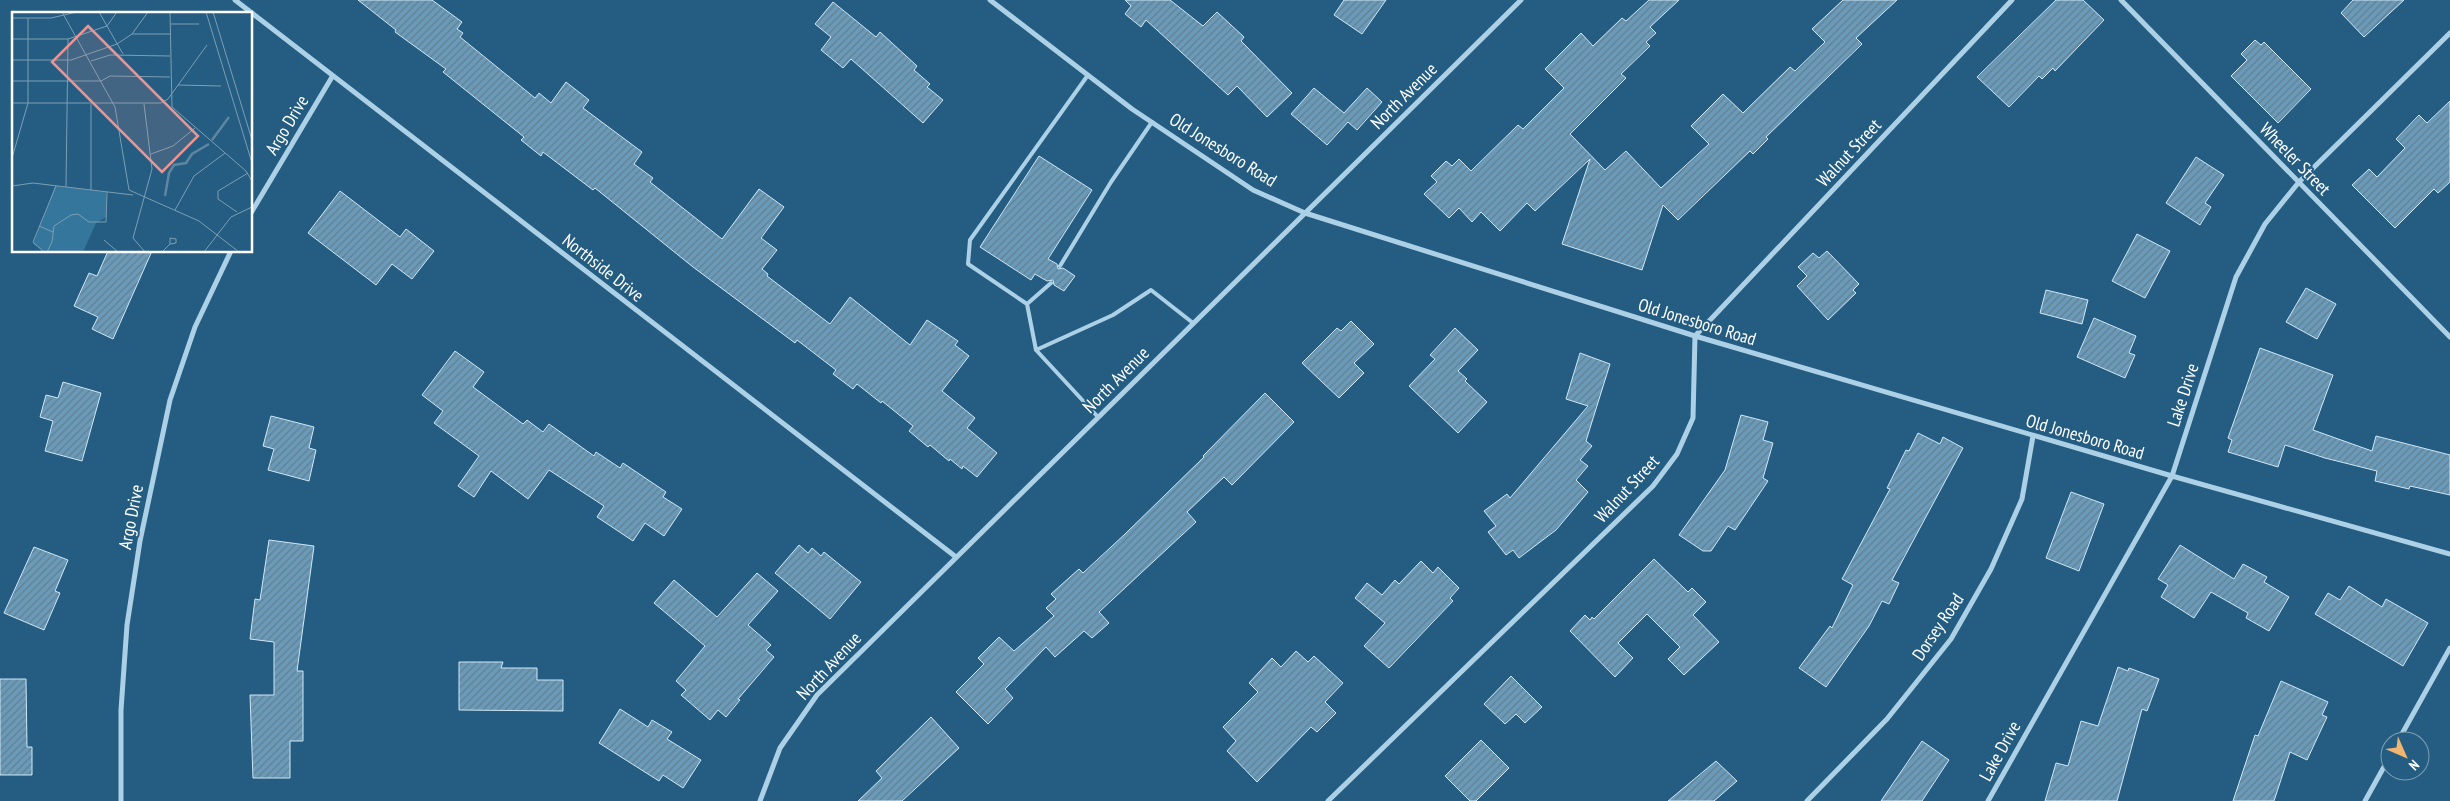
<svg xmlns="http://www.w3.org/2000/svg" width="2450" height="801" viewBox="0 0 2450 801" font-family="'PT Sans Narrow',sans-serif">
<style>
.building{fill:url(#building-hatch);stroke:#cfe7f6}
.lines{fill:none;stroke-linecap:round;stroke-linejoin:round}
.service{stroke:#acd1e7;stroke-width:4}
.minor{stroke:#acd1e7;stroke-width:5}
.labels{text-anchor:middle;stroke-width:4;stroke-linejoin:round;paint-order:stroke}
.street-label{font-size:18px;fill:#fff;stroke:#245d81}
.inset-river{fill:none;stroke:#5e86a0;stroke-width:2.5}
.inset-road{fill:none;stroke:#7c9eb3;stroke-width:1}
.view{fill:#ea9494;fill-opacity:0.15;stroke:#ea9494;stroke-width:2.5}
.inset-edge{fill:none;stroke:#fff;stroke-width:2.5}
</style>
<defs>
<pattern id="building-hatch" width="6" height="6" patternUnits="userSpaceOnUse" patternTransform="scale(1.25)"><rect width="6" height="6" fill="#6a9ab7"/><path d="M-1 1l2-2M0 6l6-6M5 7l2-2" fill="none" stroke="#607f92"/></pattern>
</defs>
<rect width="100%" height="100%" fill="#245d81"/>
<path class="building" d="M 358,0 L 432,0 L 462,22 L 457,29 L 463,33 L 460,37 L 535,98 L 539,93 L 551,103 L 566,82 L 589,100 L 583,108 L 642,152 L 634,164 L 653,178 L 650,182 L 722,239 L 759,189 L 784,207 L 761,238 L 777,250 L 762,269 L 768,274 L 767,276 L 830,324 L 850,297 L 910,345 L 927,320 L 958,341 L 955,345 L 969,356 L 942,391 L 975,418 L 967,428 L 997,453 L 977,477 L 963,466 L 962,469 L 950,459 L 949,461 L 930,445 L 928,447 L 909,431 L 913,426 L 882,401 L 881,403 L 857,384 L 853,389 L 833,374 L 836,370 L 797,340 L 795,343 L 693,267 L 595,188 L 593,190 L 543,152 L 541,156 L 521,140 L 524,137 L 443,72 L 446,69 L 395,32 L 396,30 Z
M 1125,0 L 1170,0 L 1203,26 L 1217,12 L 1244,37 L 1241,41 L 1292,93 L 1267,117 L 1237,86 L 1228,95 L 1146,20 L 1141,27 L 1125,14 L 1131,6 Z
M 1344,0 L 1386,0 L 1362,34 L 1334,15 Z
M 1649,0 L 1679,0 L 1650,27 L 1656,33 L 1646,42 L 1650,46 L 1621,74 L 1626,78 L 1570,134 L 1605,170 L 1626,151 L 1661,188 L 1709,144 L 1691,126 L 1723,94 L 1743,113 L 1790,67 L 1795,71 L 1825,42 L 1812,29 L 1843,0 L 1897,0 L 1856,38 L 1862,44 L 1766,137 L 1768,139 L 1753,154 L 1750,151 L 1678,220 L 1663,205 L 1642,270 L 1562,244 L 1590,159 L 1535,211 L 1527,203 L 1500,231 L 1481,212 L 1472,222 L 1459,208 L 1449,218 L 1424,194 L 1437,182 L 1431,176 L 1446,161 L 1452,166 L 1459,159 L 1471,171 L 1518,125 L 1523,129 L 1564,88 L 1545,69 L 1581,33 L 1593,46 L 1622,18 L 1626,21 Z
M 2056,0 L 2083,0 L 2104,20 L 2055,71 L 2053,68 L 2042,79 L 2039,76 L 2009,107 L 1977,77 Z
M 2353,0 L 2404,0 L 2364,37 L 2341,13 Z
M 833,2 L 876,37 L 880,32 L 917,66 L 914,70 L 930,84 L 927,87 L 943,100 L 923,123 L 851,59 L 843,68 L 821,50 L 831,37 L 815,24 Z
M 2255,40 L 2261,45 L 2264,42 L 2311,89 L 2278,123 L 2231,76 L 2247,60 L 2241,54 Z
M 1314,88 L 1344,113 L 1367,88 L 1382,102 L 1357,130 L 1348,122 L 1327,145 L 1291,114 Z
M 2450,101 L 2450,182 L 2438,193 L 2434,189 L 2395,228 L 2352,185 L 2369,169 L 2377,177 L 2405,148 L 2396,139 L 2419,115 L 2427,123 Z
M 1039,156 L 1092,190 L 1048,259 L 1057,264 L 1058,269 L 1063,268 L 1075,276 L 1064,291 L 1054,285 L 1053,280 L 1047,281 L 1035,274 L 1031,280 L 980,247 Z
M 2196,157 L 2224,175 L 2205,203 L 2211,207 L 2200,225 L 2166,203 Z
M 340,191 L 400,237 L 406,229 L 434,251 L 412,279 L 392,264 L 376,285 L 308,233 Z
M 2137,234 L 2170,251 L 2145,298 L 2112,281 Z
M 108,251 L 152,251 L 113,339 L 92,329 L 98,317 L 74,306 L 89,273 L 97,276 Z
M 1827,251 L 1859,284 L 1853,290 L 1856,293 L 1828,320 L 1797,286 L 1807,276 L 1798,267 L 1813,253 L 1819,258 Z
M 2306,288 L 2336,304 L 2317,339 L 2286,322 Z
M 2046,290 L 2088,300 L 2082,324 L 2040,313 Z
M 2094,318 L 2136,336 L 2129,353 L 2135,355 L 2125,378 L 2077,357 Z
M 1351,321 L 1374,344 L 1354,363 L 1364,373 L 1339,398 L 1302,363 L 1337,328 L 1341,331 Z
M 1455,328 L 1478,350 L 1458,371 L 1467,379 L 1465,381 L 1487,402 L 1458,433 L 1409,386 L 1435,359 L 1430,355 Z
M 2260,348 L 2333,375 L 2313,430 L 2372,451 L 2376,436 L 2450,455 L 2450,495 L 2410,486 L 2409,489 L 2375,481 L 2377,471 L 2325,458 L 2285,445 L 2278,467 L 2228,452 L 2232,440 L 2228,438 Z
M 455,351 L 484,372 L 473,387 L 523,424 L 527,420 L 543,432 L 549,424 L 594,456 L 596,452 L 620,468 L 623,463 L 666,492 L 663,497 L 682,509 L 664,536 L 645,523 L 633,541 L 597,517 L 604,506 L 549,470 L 528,499 L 491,471 L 474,497 L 458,486 L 479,456 L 434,423 L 443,411 L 422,395 Z
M 1580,353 L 1610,364 L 1586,441 L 1592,446 L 1580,460 L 1588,466 L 1576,480 L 1588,492 L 1556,530 L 1519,558 L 1513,550 L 1506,555 L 1488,532 L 1496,526 L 1484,511 L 1507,494 L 1510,498 L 1588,406 L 1566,399 Z
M 63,382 L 101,393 L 82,461 L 45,451 L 53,421 L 40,417 L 46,395 L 58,398 Z
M 1265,393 L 1294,422 L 1232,485 L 1224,477 L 1187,512 L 1196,522 L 1099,612 L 1109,623 L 1092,638 L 1084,631 L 1055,657 L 1046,647 L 1005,689 L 1013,698 L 988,724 L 956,692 L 984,664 L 978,658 L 999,637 L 1014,651 L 1054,616 L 1046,608 L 1056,599 L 1051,594 L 1079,569 L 1083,573 L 1125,534 L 1204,457 L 1203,456 Z
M 1741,415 L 1768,422 L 1763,440 L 1773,443 L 1763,478 L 1768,481 L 1735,530 L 1728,526 L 1711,551 L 1703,551 L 1679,535 L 1725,470 Z
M 271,416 L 314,427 L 309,448 L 316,450 L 309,481 L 268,470 L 274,449 L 263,446 Z
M 1918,433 L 1940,444 L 1943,437 L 1963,448 L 1892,580 L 1899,583 L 1889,604 L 1882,601 L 1869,626 L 1826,687 L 1799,668 L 1830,626 L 1832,628 L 1853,585 L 1842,579 L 1890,489 L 1887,488 L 1906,450 L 1909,451 Z
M 2071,492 L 2104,504 L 2079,571 L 2046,558 Z
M 269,540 L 314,546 L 297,671 L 303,671 L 303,741 L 290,741 L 290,778 L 253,778 L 250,695 L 274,695 L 274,642 L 250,639 L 255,599 L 260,600 Z
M 799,545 L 808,553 L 812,548 L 821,556 L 824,552 L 861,582 L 830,619 L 775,573 Z
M 2180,545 L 2234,579 L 2243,564 L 2267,577 L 2264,582 L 2289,597 L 2269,631 L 2246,618 L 2248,613 L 2211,592 L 2194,618 L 2161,597 L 2168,585 L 2158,579 Z
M 34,547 L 68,560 L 55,591 L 60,593 L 44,630 L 4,613 Z
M 1654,559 L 1688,592 L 1692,588 L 1706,602 L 1693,615 L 1719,642 L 1684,675 L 1668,659 L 1680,647 L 1647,614 L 1618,643 L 1633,658 L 1615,677 L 1570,631 L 1585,615 L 1590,620 L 1592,617 L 1594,619 Z
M 1421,561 L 1433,573 L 1438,567 L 1459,588 L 1450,598 L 1453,601 L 1389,668 L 1364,646 L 1385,623 L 1355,598 L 1367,583 L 1382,595 L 1395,580 L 1399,584 Z
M 757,573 L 778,591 L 748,625 L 771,645 L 766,650 L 774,657 L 738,699 L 740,700 L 726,717 L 718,710 L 710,720 L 681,695 L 686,690 L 676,681 L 705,646 L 654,603 L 674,580 L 717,617 Z
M 2349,586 L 2382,607 L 2386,599 L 2428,623 L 2403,666 L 2315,614 L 2328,593 L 2340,600 Z
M 1296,651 L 1308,662 L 1314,656 L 1343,683 L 1325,702 L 1336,713 L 1317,732 L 1311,727 L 1257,782 L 1227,751 L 1236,741 L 1223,727 L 1258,692 L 1249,683 L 1272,658 L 1281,667 Z
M 459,662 L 503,662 L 501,668 L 537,668 L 537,680 L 563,680 L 563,711 L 459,710 Z
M 2118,667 L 2128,671 L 2129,668 L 2159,679 L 2147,711 L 2142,709 L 2117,801 L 2045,801 L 2056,763 L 2068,766 L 2081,721 L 2098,726 Z
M 1511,676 L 1542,707 L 1525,723 L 1516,714 L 1505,724 L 1484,704 Z
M 0,679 L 26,679 L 27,747 L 32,747 L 32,775 L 0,775 Z
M 2281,681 L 2328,702 L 2322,715 L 2327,717 L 2307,760 L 2290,752 L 2274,801 L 2233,801 L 2255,735 L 2258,736 Z
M 620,709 L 648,727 L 652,720 L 672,732 L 667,739 L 701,760 L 683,788 L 663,775 L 659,781 L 599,743 Z
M 931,717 L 959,748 L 902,801 L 858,801 L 882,778 L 876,771 Z
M 1481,740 L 1509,768 L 1476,801 L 1470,801 L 1445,776 Z
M 1922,741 L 1949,760 L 1922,801 L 1881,801 Z
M 1716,761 L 1737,781 L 1714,801 L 1668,801 Z"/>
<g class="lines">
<path class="service" d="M 1060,266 L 1111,182 L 1152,122
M 1051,283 L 1027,304 L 968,264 L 970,240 L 1088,75
M 1027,304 L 1036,350 L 1098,417
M 1036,350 L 1113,315 L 1151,290 L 1193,323"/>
<path class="minor" d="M 235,0 L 956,557
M 990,0 L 1132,109 L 1253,190 L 1305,213 L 1695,336 L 2172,476 L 2450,554
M 2121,0 L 2450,337
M 251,213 L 332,77
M 2398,741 L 2450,648
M 121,801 L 121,710 L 127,625 L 140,541 L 170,400 L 195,327 L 231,251
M 760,801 L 780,748 L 817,695 L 1521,0
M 1328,801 L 1653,486 L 1677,454 L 1693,418 L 1695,336 L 2012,0
M 1807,801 L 1887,719 L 1951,639 L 1991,569 L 2022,499 L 2033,436
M 1988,801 L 2172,476 L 2236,277 L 2265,224 L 2299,182 L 2450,33
M 2365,801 L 2390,756"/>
</g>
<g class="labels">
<g class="street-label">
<text transform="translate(1404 96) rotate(-45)" y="6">North Avenue</text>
<text transform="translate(287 125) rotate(-59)" y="6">Argo Drive</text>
<text transform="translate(1223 150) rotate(32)" y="6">Old Jonesboro Road</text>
<text transform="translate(1849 153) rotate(-47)" y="6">Walnut Street</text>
<text transform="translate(2295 159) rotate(46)" y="6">Wheeler Street</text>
<text transform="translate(603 268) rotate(38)" y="6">Northside Drive</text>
<text transform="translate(1697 322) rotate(17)" y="6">Old Jonesboro Road</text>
<text transform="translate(1116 380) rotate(-45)" y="6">North Avenue</text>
<text transform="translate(2183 395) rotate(-72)" y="6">Lake Drive</text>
<text transform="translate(2085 437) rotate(16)" y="6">Old Jonesboro Road</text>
<text transform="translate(1627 489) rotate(-47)" y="6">Walnut Street</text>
<text transform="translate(131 517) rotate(-79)" y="6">Argo Drive</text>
<text transform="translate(1938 627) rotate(-56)" y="6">Dorsey Road</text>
<text transform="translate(829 666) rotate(-47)" y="6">North Avenue</text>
<text transform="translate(2000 751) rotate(-61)" y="6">Lake Drive</text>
</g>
</g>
<g transform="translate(12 12)">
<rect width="240" height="240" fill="#245d81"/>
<path d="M 43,174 L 94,180 L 94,205 L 84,211 L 71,240 L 32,240 L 21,232 Z" fill="#35769d"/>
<path d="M54 187a8 8 0 1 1 16 0a8 8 0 1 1-16 0ZM 80,180 L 89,186 L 92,196 L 86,208 L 71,196 Z" fill="#35769d"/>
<path class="inset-river" d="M 200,128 L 217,105M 153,184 L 157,161 L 162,153 L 174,151 L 180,142 L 197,132"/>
<path class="inset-road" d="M 50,0 L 103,95 L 117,178 L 187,209 L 227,240M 87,0 L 111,42M 158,0 L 160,95 L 234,159 L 240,169M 194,0 L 240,151M 201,0 L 240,128M 0,6 L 39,6 L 65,0M 159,12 L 187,12M 120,22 L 158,22M 0,27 L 56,27 L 95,14 L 105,0M 0,48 L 59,48 L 105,32 L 120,22 L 136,0M 79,49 L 98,43 L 158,44M 0,69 L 89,69 L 98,64 L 158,65M 166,73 L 209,74M 0,91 L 149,91 L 156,87 L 195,33M 132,92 L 140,157 L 121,226 L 133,240M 139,142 L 161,134 L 183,116M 0,146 L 16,91 L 16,6M 0,174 L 21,171 L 121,183M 54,175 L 56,27M 79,178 L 79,92M 163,198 L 182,164 L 213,141M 225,200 L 206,187 L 206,179 L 236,161M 27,214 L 41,220M 92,228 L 106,240M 32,240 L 21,230 L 44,174M 35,240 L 40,230 L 42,214 L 59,203 L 66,202 L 77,210 L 94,210 L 95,180M 150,240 L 158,232 L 158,226 L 164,227 L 164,231 L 158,232M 192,240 L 219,205 L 240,195"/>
<path class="view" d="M 76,14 L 186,124 L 150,160 L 40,50 Z"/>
<rect width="240" height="240" class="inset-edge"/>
</g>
<g transform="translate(2405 756) rotate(135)"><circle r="24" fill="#245d81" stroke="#7c9eb3"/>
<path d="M0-4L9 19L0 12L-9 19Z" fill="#f1b570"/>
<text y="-8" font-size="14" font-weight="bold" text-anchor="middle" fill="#ffffff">N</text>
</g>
</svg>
